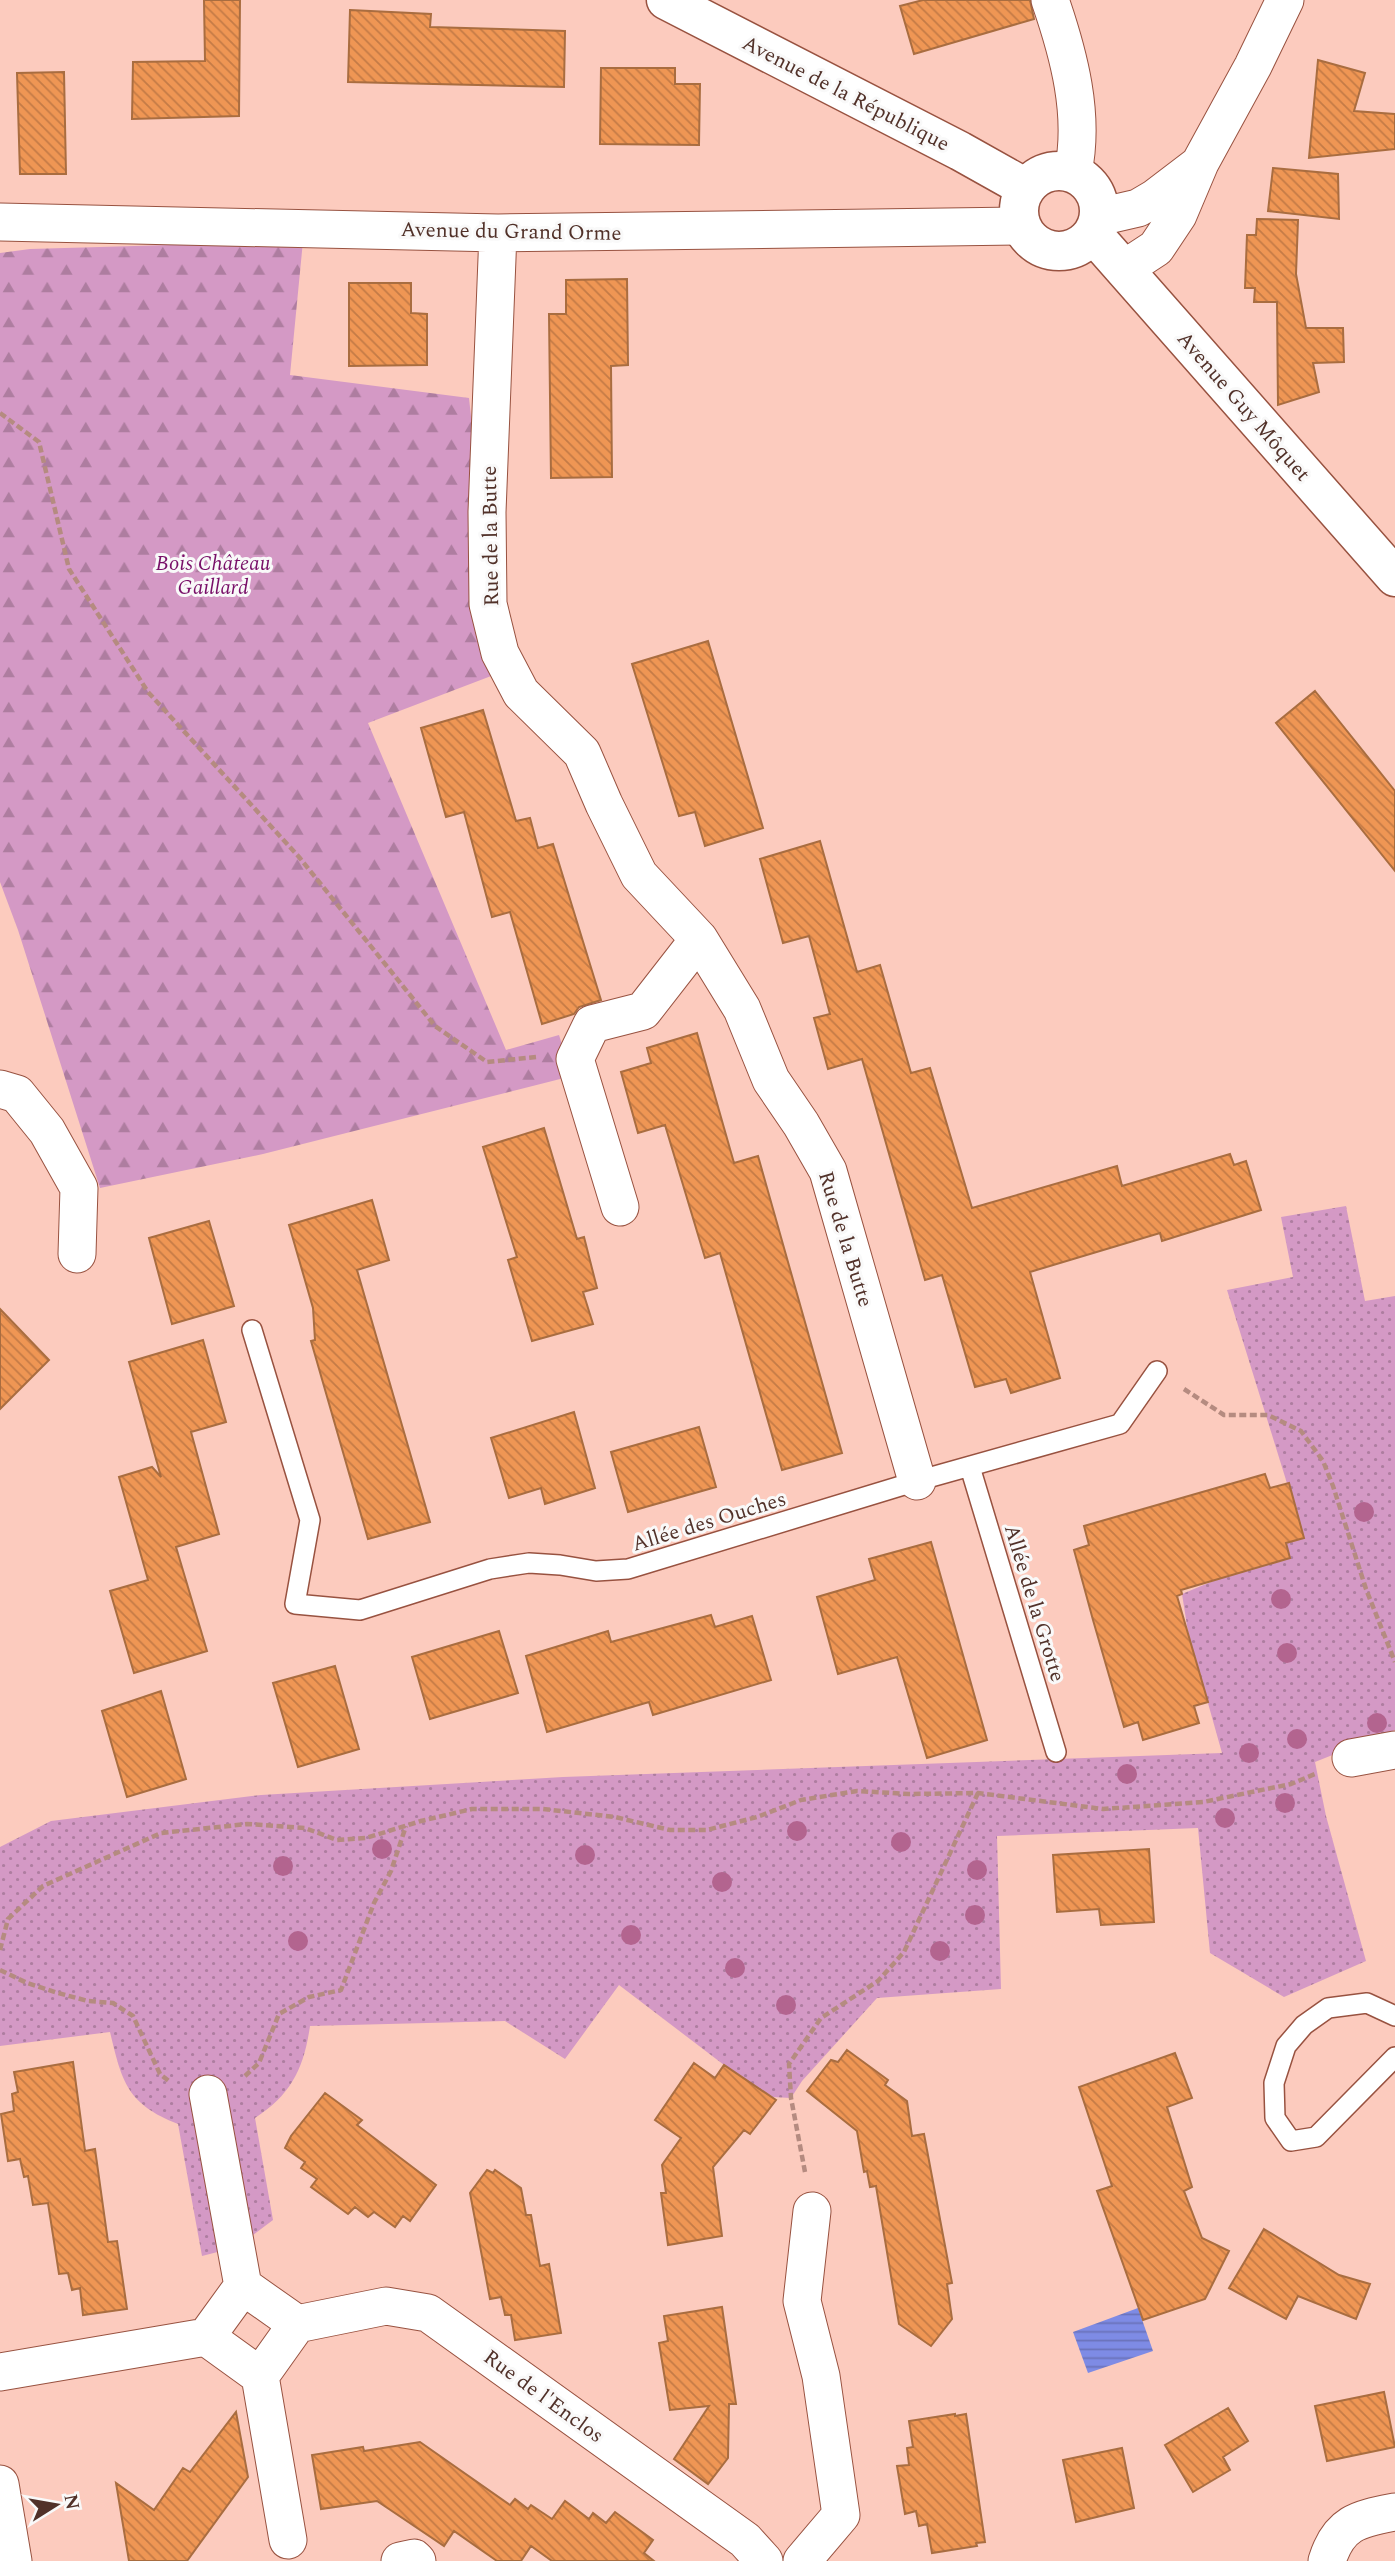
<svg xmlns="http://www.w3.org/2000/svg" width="1395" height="2561" viewBox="0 0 1395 2561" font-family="Spectral,serif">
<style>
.grass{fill:url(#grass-dots)}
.forest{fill:url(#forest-firs)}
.water{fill:url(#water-rules)}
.building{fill:url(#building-back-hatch);stroke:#a96d40;stroke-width:2}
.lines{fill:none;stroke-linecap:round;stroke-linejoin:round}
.lane-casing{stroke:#985240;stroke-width:22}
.street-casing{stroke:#985240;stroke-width:39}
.secondary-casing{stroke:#985240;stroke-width:41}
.path{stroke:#b58b80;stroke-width:4.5;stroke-dasharray:7 3.5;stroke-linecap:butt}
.lane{stroke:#fff;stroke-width:19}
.street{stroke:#fff;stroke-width:37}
.secondary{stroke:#fff;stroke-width:38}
.tree{fill:#b3648f}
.labels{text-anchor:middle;stroke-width:6;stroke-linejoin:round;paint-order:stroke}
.street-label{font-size:21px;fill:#513129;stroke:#f9f9f9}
.park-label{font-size:21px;font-style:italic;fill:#780f68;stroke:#f9f9f9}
</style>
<defs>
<pattern id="grass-dots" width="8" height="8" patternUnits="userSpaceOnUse" patternTransform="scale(1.75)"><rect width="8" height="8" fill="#d499c5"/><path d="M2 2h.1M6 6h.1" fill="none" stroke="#ae7da0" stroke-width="1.8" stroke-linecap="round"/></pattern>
<pattern id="forest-firs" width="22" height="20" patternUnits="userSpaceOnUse" patternTransform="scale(1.75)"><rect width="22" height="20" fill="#d499c5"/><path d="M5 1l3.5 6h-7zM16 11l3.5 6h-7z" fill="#ae7da0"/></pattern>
<pattern id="water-rules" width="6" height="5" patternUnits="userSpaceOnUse" patternTransform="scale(1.75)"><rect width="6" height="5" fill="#7e8be5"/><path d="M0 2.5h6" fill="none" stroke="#6a72ba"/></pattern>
<pattern id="building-back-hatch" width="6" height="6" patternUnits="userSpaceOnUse" patternTransform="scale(1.75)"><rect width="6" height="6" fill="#ef9654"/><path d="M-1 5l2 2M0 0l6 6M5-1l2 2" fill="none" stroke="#c47b46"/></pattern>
</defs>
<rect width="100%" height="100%" fill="#fccbbe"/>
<path class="grass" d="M 1346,1206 L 1365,1301 L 1395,1296 L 1395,1730 L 1315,1762 L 1326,1816 L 1366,1961 L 1284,1997 L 1210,1953 L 1198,1828 L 997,1836 L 1001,1989 L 877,1998 L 802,2081 L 791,2098 L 772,2097 L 724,2065 L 619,1985 L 565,2059 L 505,2021 L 310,2026 C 304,2068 291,2095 255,2118 L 273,2220 L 237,2247 L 202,2256 L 178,2124 C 127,2104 122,2082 110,2032 L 0,2046 L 0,1847 L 51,1821 L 261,1795 L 563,1777 L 1222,1753 L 1188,1632 L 1182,1594 L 1218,1579 L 1290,1558 L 1286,1543 L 1304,1538 L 1227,1290 L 1293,1277 L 1281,1217 Z"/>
<path class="forest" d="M 303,241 L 290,375 L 469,398 L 499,673 L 368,723 L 506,1050 L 559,1035 L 572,1076 L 263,1154 L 100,1188 L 18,930 L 0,882 L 0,253 L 30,249 Z"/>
<path class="water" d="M 1138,2308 L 1153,2351 L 1088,2373 L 1073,2332 Z"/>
<path class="building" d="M 204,0 L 240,0 L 239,116 L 132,119 L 133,62 L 205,61 Z
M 923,0 L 1030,0 L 1034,19 L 914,54 L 900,6 Z
M 350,10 L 431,14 L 430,27 L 565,31 L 564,87 L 348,82 Z
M 1318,60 L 1365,73 L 1354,111 L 1395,114 L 1395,149 L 1309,158 Z
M 601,68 L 675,68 L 675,84 L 700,84 L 699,145 L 600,144 Z
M 64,72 L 66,174 L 20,174 L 17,73 Z
M 1273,168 L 1338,174 L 1339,219 L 1268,211 Z
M 1257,219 L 1298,220 L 1296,274 L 1306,328 L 1343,328 L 1344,362 L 1313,363 L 1319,392 L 1278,405 L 1277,302 L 1254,302 L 1255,288 L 1245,288 L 1247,235 L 1256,235 Z
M 627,279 L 628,365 L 611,366 L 612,477 L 551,478 L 549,314 L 566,314 L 566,280 Z
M 349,283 L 411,283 L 411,313 L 427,314 L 427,365 L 349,366 Z
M 708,641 L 763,828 L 705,846 L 695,812 L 679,816 L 632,664 Z
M 1315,691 L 1395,791 L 1395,871 L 1276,723 Z
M 483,710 L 516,821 L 530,818 L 538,848 L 553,844 L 601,1000 L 579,1007 L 574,1014 L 542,1024 L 510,912 L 492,917 L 464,812 L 446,817 L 421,728 Z
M 820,841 L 857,972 L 880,965 L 911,1073 L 930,1068 L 972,1208 L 1117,1166 L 1122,1186 L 1230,1154 L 1234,1165 L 1246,1161 L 1261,1210 L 1162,1241 L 1160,1233 L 1030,1272 L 1060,1378 L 1011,1393 L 1006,1379 L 975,1387 L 942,1275 L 925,1280 L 862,1059 L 828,1069 L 814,1018 L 830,1014 L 809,936 L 783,943 L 760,859 Z
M 697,1033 L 734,1163 L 758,1156 L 842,1453 L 782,1470 L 720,1253 L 705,1258 L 665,1125 L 638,1133 L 621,1072 L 651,1063 L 647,1048 Z
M 544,1128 L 577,1239 L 584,1237 L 597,1288 L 583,1292 L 593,1324 L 532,1341 L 508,1260 L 517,1257 L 483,1147 Z
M 372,1200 L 389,1260 L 357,1270 L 430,1522 L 368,1539 L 311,1341 L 315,1340 L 313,1308 L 289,1225 Z
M 209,1221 L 234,1306 L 172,1324 L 149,1238 Z
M 0,1309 L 49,1360 L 0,1409 Z
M 203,1340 L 226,1422 L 191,1432 L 219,1534 L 176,1547 L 207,1651 L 134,1673 L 110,1591 L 148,1580 L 119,1477 L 152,1467 L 161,1477 L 129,1362 Z
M 574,1412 L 595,1488 L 545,1504 L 541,1488 L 509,1498 L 491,1438 Z
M 699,1427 L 716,1487 L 628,1512 L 611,1452 Z
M 1265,1474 L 1270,1488 L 1289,1483 L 1304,1538 L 1286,1543 L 1290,1558 L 1181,1590 L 1182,1594 L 1177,1596 L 1208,1702 L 1194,1706 L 1199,1723 L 1143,1740 L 1138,1722 L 1124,1727 L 1093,1620 L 1074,1550 L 1089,1545 L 1084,1526 Z
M 931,1542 L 987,1740 L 927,1758 L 897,1657 L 838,1674 L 817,1597 L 875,1580 L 869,1559 Z
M 711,1615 L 715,1627 L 752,1616 L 771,1680 L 653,1715 L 649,1702 L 547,1732 L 526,1656 L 608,1631 L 611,1642 Z
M 499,1631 L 518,1693 L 430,1719 L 412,1657 Z
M 335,1666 L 359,1749 L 298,1767 L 273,1683 Z
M 161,1691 L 186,1779 L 127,1797 L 102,1711 Z
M 1149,1849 L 1154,1922 L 1101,1925 L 1099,1909 L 1057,1912 L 1053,1855 Z
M 847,2050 L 888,2080 L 885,2085 L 907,2101 L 912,2136 L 924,2134 L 952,2283 L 947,2284 L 952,2319 L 931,2346 L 899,2324 L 876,2186 L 870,2187 L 867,2171 L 864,2172 L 857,2131 L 807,2091 L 831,2060 L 838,2062 Z
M 1175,2053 L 1192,2098 L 1167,2107 L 1192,2187 L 1184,2191 L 1202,2238 L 1229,2251 L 1205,2299 L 1143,2320 L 1097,2191 L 1112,2186 L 1079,2087 Z
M 73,2062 L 85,2151 L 95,2149 L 108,2242 L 117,2241 L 127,2309 L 83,2315 L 80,2288 L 72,2290 L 68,2273 L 59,2274 L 48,2203 L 33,2205 L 28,2176 L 24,2177 L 20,2159 L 8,2161 L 1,2114 L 14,2111 L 12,2094 L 18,2092 L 14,2072 Z
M 694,2063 L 715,2078 L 724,2065 L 776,2100 L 750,2134 L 744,2130 L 713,2167 L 722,2236 L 668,2245 L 661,2193 L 666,2193 L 662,2165 L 681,2138 L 655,2120 Z
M 325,2093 L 362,2120 L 357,2125 L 436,2185 L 410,2221 L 403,2216 L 395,2227 L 374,2212 L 368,2217 L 355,2207 L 348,2214 L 311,2187 L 317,2179 L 301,2168 L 305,2162 L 285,2148 L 291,2136 Z
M 487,2170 L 493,2173 L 495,2170 L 521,2188 L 526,2215 L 531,2215 L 540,2266 L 549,2264 L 561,2333 L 515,2340 L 511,2315 L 505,2315 L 501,2297 L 490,2299 L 470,2193 Z
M 1264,2229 L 1339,2275 L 1370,2284 L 1356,2319 L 1298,2296 L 1286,2319 L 1229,2288 Z
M 722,2307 L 736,2404 L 729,2404 L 728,2458 L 708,2484 L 674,2459 L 709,2406 L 670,2410 L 659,2343 L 668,2341 L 664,2316 Z
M 1384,2392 L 1395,2447 L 1327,2461 L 1315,2406 Z
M 1228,2408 L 1248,2441 L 1223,2457 L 1230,2470 L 1193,2492 L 1165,2445 Z
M 236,2412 L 248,2477 L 187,2561 L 129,2561 L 116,2483 L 154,2510 L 183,2468 L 190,2472 Z
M 955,2414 L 955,2416 L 966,2414 L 985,2542 L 976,2543 L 977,2546 L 932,2553 L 927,2524 L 919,2526 L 916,2511 L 905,2514 L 897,2466 L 909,2465 L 907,2448 L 913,2447 L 909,2421 Z
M 420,2442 L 510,2505 L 515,2499 L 528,2509 L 531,2505 L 552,2519 L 565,2501 L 589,2519 L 593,2513 L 606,2523 L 615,2512 L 653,2540 L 644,2553 L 654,2561 L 552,2561 L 531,2546 L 521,2561 L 497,2561 L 454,2531 L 444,2546 L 377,2501 L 321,2509 L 312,2455 L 363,2447 L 364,2451 Z
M 1122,2448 L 1134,2508 L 1076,2522 L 1063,2460 Z"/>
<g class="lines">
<defs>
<path id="lane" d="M 252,1330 L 310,1520 L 295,1604 L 360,1610 L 490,1569 L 529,1563 L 560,1565 L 596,1571 L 628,1569 L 917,1481 L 1120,1424 L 1157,1371
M 970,1467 L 1056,1752
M 1395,2016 L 1367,2003 L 1328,2008 L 1304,2025 L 1286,2046 L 1274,2083 L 1275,2118 L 1291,2141 L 1316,2137 L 1395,2057"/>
<path id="street" d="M 1050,0 C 1069,55 1085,115 1073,172
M 1099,217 L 1138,208 L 1155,198 L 1197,166
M 0,222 L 498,233 L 1021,226
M 498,233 L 487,512 L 488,604 L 500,653 L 521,693 L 582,753 L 604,804 L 639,875 L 699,939 L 742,1009 L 771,1080 L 801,1124 L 828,1171 L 917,1481
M 1124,269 L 1156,248 L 1178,215 L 1200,163 L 1253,66 L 1285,0
M 0,1089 L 17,1094 L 47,1131 L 79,1188 L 77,1254
M 620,1207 L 575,1059 L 592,1024 L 643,1011 L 699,939
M 1351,1758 L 1395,1750
M 208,2094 L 243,2286
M 243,2286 L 297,2324 L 260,2376 L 206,2337 Z
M 297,2324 L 386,2306 L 428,2313 L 745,2540 L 764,2561
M 0,2372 L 206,2337
M 260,2376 L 288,2540
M 0,2484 L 13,2561
M 400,2561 L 414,2558 L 417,2561
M 802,2561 L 841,2515 L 821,2376 L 802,2301 L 812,2211
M 1327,2561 C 1339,2522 1359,2519 1395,2512"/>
<path id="secondary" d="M 666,0 L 960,151 L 1026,188
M1019 211a40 40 0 1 1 80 0a40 40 0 1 1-80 0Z
M 1093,234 L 1395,577"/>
</defs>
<use href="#lane" class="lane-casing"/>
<use href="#street" class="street-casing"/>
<use href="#secondary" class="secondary-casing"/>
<path class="path" d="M 0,413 L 39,442 L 69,569 L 148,692 L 299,857 L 435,1026 L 487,1062 L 536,1057
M 1184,1389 L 1224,1415 L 1268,1415 L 1301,1431 L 1323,1461 L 1333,1486 L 1366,1589 L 1395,1662
M 0,1950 L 8,1919 L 43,1886 L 161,1833 L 247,1824 L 305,1828 L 337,1840 L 366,1838 L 421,1821 L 472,1809 L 543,1809 L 615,1817 L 670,1830 L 707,1830 L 757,1817 L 801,1800 L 857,1791 L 909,1794 L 978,1793 L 1103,1809 L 1203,1802 L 1291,1784 L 1315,1774
M 0,1970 L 27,1983 L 58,1993 L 88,2001 L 113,2003 L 133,2016 L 160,2074 L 170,2082
M 245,2076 L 259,2063 L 279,2014 L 309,1997 L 341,1990 L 374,1903 L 391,1871 L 406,1826
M 805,2172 L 791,2098 L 789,2064 L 821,2018 L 878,1981 L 904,1952 L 978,1793"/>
<use href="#lane" class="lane"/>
<use href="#street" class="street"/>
<use href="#secondary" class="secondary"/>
</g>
<g class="tree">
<circle cx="1364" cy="1512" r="10"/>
<circle cx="1281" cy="1599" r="10"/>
<circle cx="1287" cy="1653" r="10"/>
<circle cx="1377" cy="1723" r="10"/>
<circle cx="1297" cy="1739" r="10"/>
<circle cx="1249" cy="1753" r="10"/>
<circle cx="1127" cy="1774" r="10"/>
<circle cx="1285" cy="1803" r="10"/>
<circle cx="1225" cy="1818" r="10"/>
<circle cx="797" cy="1831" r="10"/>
<circle cx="901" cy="1842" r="10"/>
<circle cx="382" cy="1849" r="10"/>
<circle cx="585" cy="1855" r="10"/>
<circle cx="283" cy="1866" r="10"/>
<circle cx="977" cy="1870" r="10"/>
<circle cx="722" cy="1882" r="10"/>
<circle cx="975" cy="1915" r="10"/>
<circle cx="631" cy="1935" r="10"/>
<circle cx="298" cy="1941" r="10"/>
<circle cx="940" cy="1951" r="10"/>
<circle cx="735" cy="1968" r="10"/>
<circle cx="786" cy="2005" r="10"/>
</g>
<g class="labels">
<g class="street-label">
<text transform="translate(846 93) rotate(27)" y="7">Avenue de la République</text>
<text transform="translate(511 231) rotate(1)" y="7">Avenue du Grand Orme</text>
<text transform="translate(1244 406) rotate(49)" y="7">Avenue Guy Môquet</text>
<text transform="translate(490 536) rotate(-91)" y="7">Rue de la Butte</text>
<text transform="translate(846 1239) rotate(73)" y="7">Rue de la Butte</text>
<text transform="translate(709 1521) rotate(-17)" y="7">Allée des Ouches</text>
<text transform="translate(1035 1603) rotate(73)" y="7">Allée de la Grotte</text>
<text transform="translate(544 2396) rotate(36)" y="7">Rue de l'Enclos</text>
</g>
<g class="park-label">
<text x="213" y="570">Bois Château<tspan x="213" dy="24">Gaillard</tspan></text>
</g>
</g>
<g transform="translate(56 2505) rotate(79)" stroke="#f9f9f9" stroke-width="5" paint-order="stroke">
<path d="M0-5L12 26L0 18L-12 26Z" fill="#513129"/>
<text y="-10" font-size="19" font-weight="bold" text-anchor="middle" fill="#513129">N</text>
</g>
</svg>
